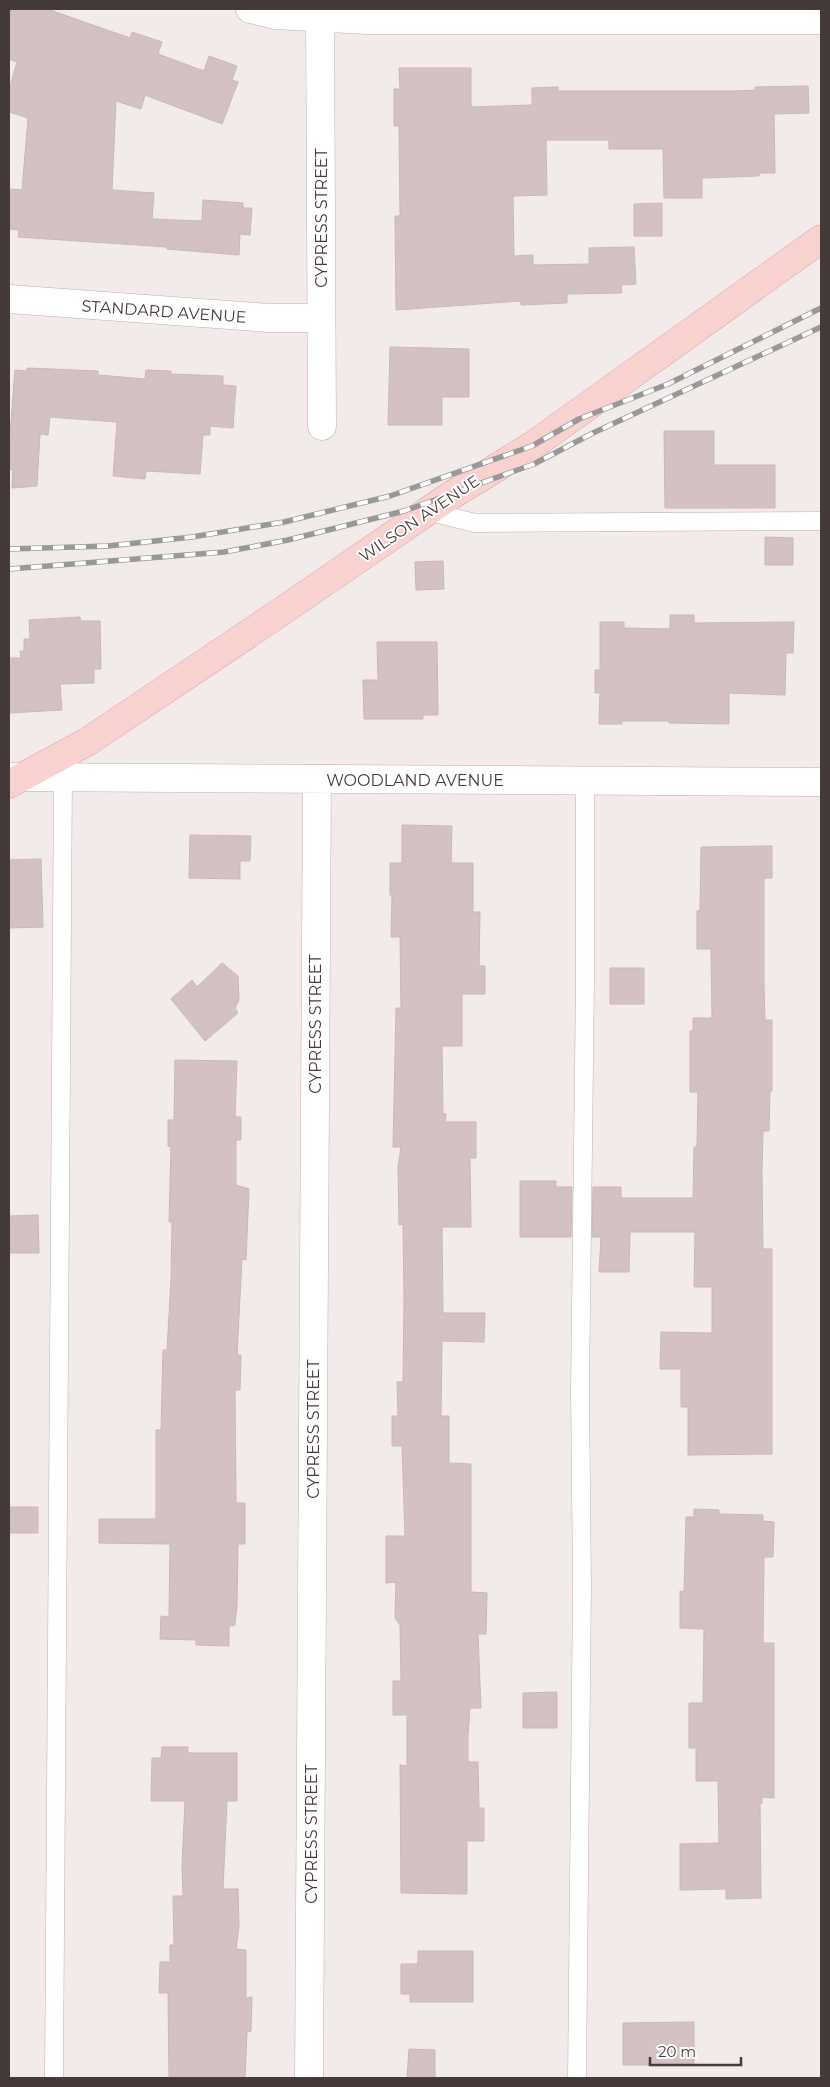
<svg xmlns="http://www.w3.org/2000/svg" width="830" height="2087" viewBox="0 0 830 2087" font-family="Montserrat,sans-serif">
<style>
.building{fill:#d4c1c3;stroke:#ceb5b7}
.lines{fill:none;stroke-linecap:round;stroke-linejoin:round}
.lane-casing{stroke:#beaeae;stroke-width:19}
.street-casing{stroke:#beaeae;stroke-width:29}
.secondary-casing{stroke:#d3a5a4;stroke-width:29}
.lane{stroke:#fff;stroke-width:18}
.street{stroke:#fff;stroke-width:28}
.secondary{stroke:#f9d1cf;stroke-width:28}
.rail-casing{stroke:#989898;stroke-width:5.5}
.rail{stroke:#fff;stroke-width:4;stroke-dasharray:11;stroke-linecap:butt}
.labels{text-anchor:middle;stroke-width:4;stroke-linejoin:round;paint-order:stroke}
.street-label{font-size:16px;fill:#46393a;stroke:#fff}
</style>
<rect width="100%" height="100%" fill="#f3eaea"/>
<path class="building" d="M 9,9 L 47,9 L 130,38 L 132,32 L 162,42 L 158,54 L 204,71 L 209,56 L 237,66 L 232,80 L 238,82 L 222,124 L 145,95 L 141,109 L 116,101 L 112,190 L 154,193 L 152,219 L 202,221 L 203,200 L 243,203 L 243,208 L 252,208 L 250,235 L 240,234 L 239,255 L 167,249 L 167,247 L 18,237 L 19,230 L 9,229 L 9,189 L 22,190 L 28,118 L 9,112 L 9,90 L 17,62 L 9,59 Z
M 399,68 L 471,68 L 471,107 L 532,105 L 532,88 L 558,87 L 558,91 L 734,91 L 755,90 L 755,87 L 808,86 L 809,113 L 774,114 L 775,173 L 759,173 L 759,176 L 702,178 L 702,198 L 664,198 L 663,149 L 609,149 L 609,140 L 546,140 L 547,195 L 513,196 L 514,256 L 533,255 L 533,265 L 589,264 L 589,248 L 634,247 L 636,284 L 621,285 L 622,293 L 567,294 L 567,303 L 521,305 L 521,301 L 396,310 L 395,216 L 400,216 L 399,126 L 394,126 L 394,89 L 400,89 Z
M 662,203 L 662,236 L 634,236 L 634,204 Z
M 390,347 L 469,349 L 469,397 L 442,397 L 442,425 L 388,425 Z
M 27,368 L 98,371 L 98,375 L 145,379 L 146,370 L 171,371 L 171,374 L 223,376 L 223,385 L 236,386 L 233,428 L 210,426 L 210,435 L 203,435 L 200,474 L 146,471 L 145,479 L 113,476 L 117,422 L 50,417 L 48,435 L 40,434 L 37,486 L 12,488 L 13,470 L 9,469 L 9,448 L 15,370 L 27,371 Z
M 664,431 L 714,431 L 714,465 L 775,465 L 775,508 L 665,508 Z
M 765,537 L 793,538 L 793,565 L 765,565 Z
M 443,561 L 444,589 L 416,590 L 415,562 Z
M 670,615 L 694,615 L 694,623 L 794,622 L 793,653 L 786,653 L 785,695 L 729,693 L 729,724 L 669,723 L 669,721 L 622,721 L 622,724 L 599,724 L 600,693 L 595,693 L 595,670 L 600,670 L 600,622 L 624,622 L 624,628 L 670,629 Z
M 80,617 L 81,621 L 100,621 L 101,669 L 94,669 L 94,683 L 60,684 L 62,710 L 9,713 L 9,658 L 21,658 L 20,651 L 24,651 L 24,639 L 30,639 L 29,620 Z
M 377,642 L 437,642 L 438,715 L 423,715 L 423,719 L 364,719 L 363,680 L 378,680 Z
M 402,825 L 452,826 L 451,863 L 473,863 L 473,912 L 480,912 L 479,966 L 485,966 L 485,994 L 462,994 L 462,1046 L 442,1046 L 443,1114 L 446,1114 L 445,1122 L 476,1122 L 476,1158 L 470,1158 L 471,1227 L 442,1227 L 443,1313 L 485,1313 L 484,1342 L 442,1341 L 441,1416 L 449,1416 L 449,1463 L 471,1464 L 471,1592 L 487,1593 L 486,1634 L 478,1634 L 481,1708 L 470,1708 L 468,1734 L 468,1762 L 478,1762 L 479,1808 L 484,1808 L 484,1841 L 467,1841 L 467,1894 L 401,1893 L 400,1765 L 407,1766 L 407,1715 L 393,1715 L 393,1681 L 401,1681 L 400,1625 L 395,1618 L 396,1582 L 386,1583 L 386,1536 L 405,1536 L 402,1446 L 392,1446 L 392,1416 L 398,1416 L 397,1382 L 403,1382 L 404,1299 L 403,1224 L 399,1225 L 398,1167 L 401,1147 L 393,1147 L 396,1008 L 401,1008 L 400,937 L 391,937 L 392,895 L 390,895 L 390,863 L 402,863 Z
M 190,835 L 251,836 L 250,861 L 240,861 L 240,879 L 189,878 Z
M 772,846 L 772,878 L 764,878 L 764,987 L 765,1020 L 772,1020 L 772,1091 L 770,1091 L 769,1131 L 763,1131 L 762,1172 L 763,1249 L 772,1249 L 772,1454 L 688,1455 L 688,1407 L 681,1407 L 681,1369 L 660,1369 L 661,1332 L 712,1333 L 712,1287 L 694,1287 L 695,1232 L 630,1232 L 629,1272 L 599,1272 L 601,1237 L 592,1237 L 593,1187 L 621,1187 L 621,1198 L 693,1198 L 694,1147 L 697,1147 L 698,1092 L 690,1092 L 690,1031 L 693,1031 L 693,1018 L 712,1018 L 711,949 L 697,949 L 697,911 L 700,911 L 701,847 Z
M 41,859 L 43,927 L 9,928 L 9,860 Z
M 222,963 L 238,976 L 239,1000 L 235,1008 L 238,1013 L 205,1041 L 171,999 L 192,980 L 197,987 Z
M 610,968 L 644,968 L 644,1004 L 610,1004 Z
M 175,1060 L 237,1061 L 235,1117 L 241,1117 L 241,1140 L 236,1140 L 236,1185 L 249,1189 L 246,1260 L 242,1259 L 237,1355 L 241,1355 L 240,1390 L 235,1390 L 236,1503 L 245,1503 L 245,1544 L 238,1544 L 237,1605 L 235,1625 L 229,1626 L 229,1646 L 196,1645 L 196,1640 L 160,1639 L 161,1616 L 169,1617 L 170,1544 L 99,1543 L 99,1519 L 156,1519 L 156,1430 L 161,1430 L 163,1350 L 167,1350 L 171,1279 L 172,1222 L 169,1222 L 171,1147 L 168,1146 L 168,1120 L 174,1120 Z
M 520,1181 L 556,1181 L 556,1187 L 572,1187 L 571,1237 L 520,1237 Z
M 38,1215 L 39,1253 L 9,1253 L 9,1216 Z
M 9,1507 L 38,1507 L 38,1533 L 9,1533 Z
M 694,1509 L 719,1510 L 719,1514 L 763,1515 L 763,1521 L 774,1522 L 773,1557 L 764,1557 L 763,1643 L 774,1643 L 774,1798 L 762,1797 L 762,1803 L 760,1803 L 761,1898 L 726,1899 L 726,1889 L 680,1890 L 680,1844 L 719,1843 L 718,1781 L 696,1781 L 696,1748 L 689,1748 L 689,1703 L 703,1703 L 704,1629 L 680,1628 L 680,1591 L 684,1592 L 686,1517 L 694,1517 Z
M 557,1692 L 557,1728 L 523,1728 L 523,1693 Z
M 162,1747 L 188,1747 L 188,1753 L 237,1753 L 237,1801 L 227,1801 L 223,1889 L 238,1889 L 239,1926 L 236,1949 L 246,1950 L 246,1998 L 252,1997 L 251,2031 L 247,2032 L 245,2078 L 169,2078 L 168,1993 L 159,1993 L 160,1962 L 170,1962 L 170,1945 L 174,1945 L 173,1896 L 183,1896 L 182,1866 L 185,1801 L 151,1801 L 152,1758 L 161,1758 Z
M 418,1951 L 473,1951 L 473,2002 L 410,2002 L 410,1994 L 401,1994 L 401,1964 L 418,1964 Z
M 694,2022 L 694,2065 L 623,2065 L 623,2023 Z
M 409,2049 L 435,2050 L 435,2078 L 407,2078 Z"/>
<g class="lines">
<defs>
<path id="lane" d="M 427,511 L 475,523 L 821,521
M 54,2078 L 63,778
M 577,2078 L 582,1586 L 580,1390 L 585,982 L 585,781"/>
<path id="street" d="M 250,9 L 275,15 L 367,20 L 821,20
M 320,9 L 322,426
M 9,299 L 269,318 L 320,318
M 13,777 L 821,782
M 309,2078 L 317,780"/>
<path id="secondary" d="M 9,784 L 87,742 L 269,620 L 450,496 L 532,446 L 821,239"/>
</defs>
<use href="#lane" class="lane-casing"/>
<use href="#street" class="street-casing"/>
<use href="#secondary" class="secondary-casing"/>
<use href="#lane" class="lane"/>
<use href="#street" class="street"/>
<use href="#secondary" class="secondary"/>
<defs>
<path id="rail" d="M 9,549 L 108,546 L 192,537 L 284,522 L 390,496 L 532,446 L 579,419 L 668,384 L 821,308
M 9,569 L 224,552 L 288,540 L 404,511 L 534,464 L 593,433 L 821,327"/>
</defs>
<use href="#rail" class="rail-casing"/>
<use href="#rail" class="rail"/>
</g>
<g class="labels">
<g class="street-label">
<text transform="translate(321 218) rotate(-90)" y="6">CYPRESS STREET</text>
<text transform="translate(164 311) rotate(4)" y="6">STANDARD AVENUE</text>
<text transform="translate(419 518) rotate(-34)" y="6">WILSON AVENUE</text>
<text x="415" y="786">WOODLAND AVENUE</text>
<text transform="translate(315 1024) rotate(-90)" y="6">CYPRESS STREET</text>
<text transform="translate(313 1429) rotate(-90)" y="6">CYPRESS STREET</text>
<text transform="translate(311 1834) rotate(-90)" y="6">CYPRESS STREET</text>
</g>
</g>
<rect width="830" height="2087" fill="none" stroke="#46393a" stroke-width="20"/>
<path d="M650 2057v8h91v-8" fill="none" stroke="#46393a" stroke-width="2.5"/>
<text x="658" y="2057" font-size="15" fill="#46393a" stroke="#ffffff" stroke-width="4" paint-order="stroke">20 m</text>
</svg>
